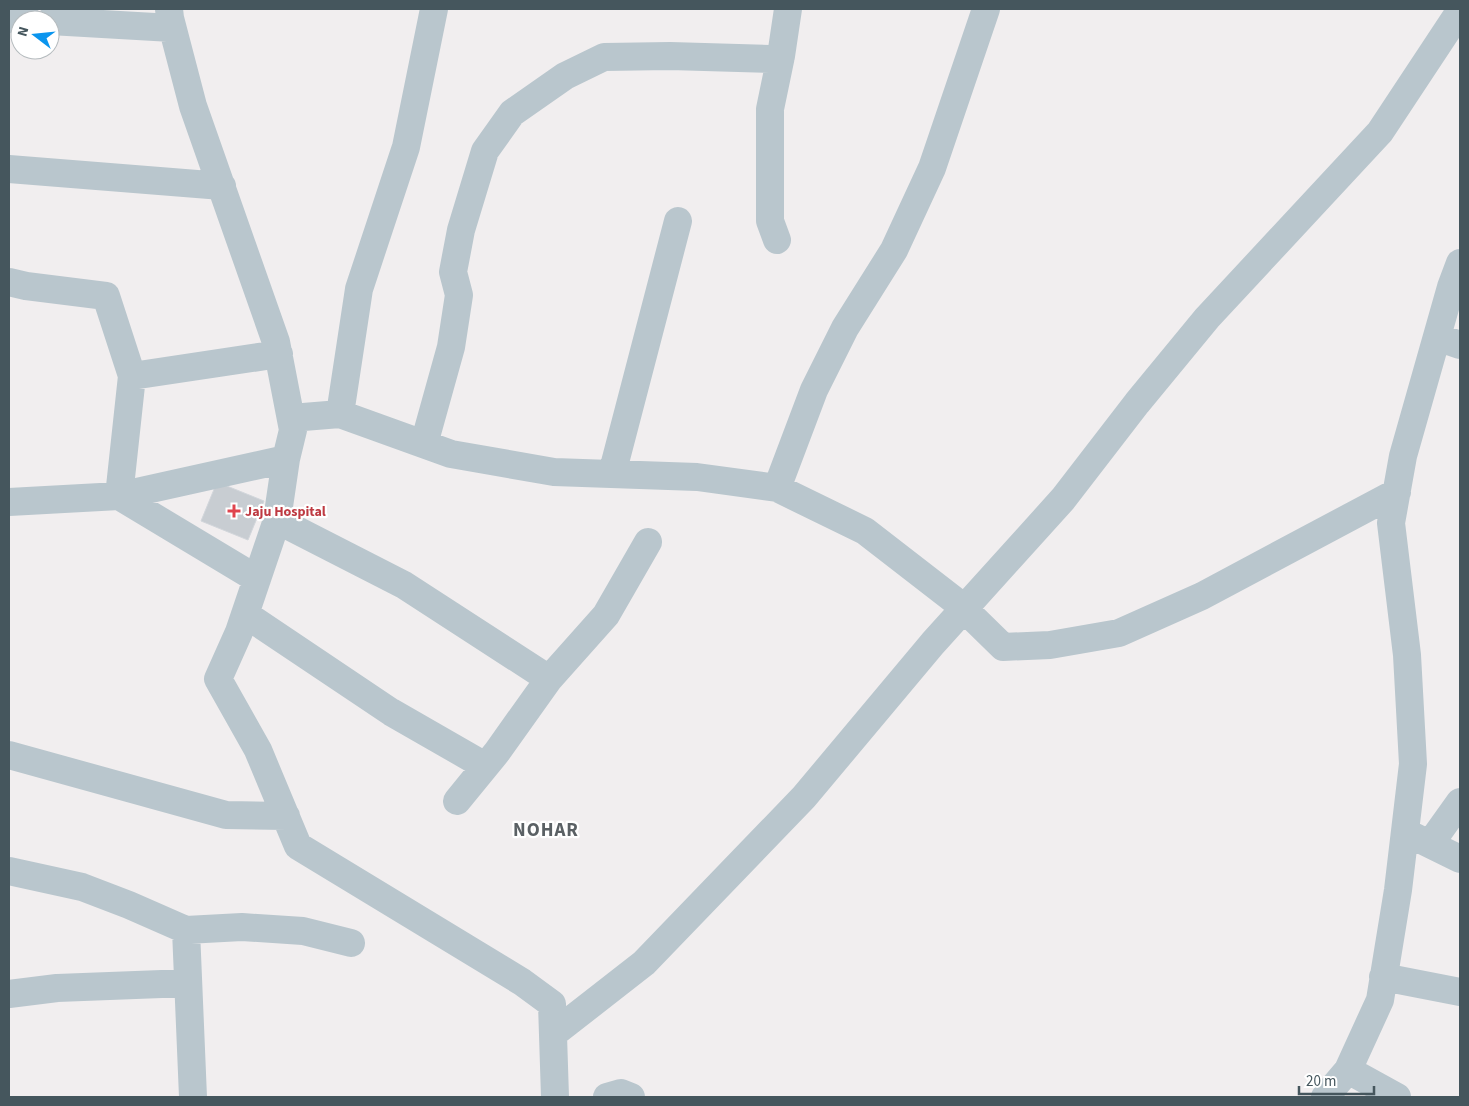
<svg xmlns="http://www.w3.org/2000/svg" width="1469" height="1106" viewBox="0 0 1469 1106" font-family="'Source Sans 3',sans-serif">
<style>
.building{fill:#c8cdd2;stroke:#d2d6db}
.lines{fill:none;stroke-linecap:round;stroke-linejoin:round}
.minor{stroke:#b9c6cd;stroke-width:28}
.health-dot{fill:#e0444e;stroke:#fff;stroke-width:2}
.labels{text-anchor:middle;stroke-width:4.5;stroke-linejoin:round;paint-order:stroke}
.health-label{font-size:14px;font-weight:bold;fill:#be3a42;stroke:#fff;text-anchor:start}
.district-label{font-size:19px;font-weight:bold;letter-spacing:1px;fill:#5a6064;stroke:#fff}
</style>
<rect width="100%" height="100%" fill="#f1eeef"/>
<path class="building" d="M 217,482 L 264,501 L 248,540 L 201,521 Z"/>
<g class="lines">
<path class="minor" d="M 169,9 L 170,18 L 193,106 L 276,342 L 293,430 L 286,459 L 277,520 L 239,632 L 218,679 L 258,750 L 298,846 L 522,982 L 552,1004 L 555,1097
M 9,19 L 28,20
M 50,21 L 172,28
M 9,169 L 222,186
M 777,240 L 770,221 L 770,109 L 781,56 L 788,9
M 9,282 L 26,286 L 106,296 L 132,376 L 119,496 L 286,459
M 1437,337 L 1460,345
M 132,376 L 279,354
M 340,414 L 359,289 L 406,147 L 434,9
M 291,418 L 340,414 L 451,454 L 554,472 L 697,477 L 777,488 L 865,531 L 958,603 L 1003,647 L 1050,645 L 1119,633 L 1202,596 L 1397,492
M 424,444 L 451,347 L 459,295 L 453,272 L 461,230 L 485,151 L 512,113 L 565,76 L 604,57 L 670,56 L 769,59 L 781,56
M 612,474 L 678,221
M 777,488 L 814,390 L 845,328 L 894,250 L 932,168 L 986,9
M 9,502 L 119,496 L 257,579
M 277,520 L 404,585 L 549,679
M 245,614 L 391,712 L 485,766
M 9,755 L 226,815 L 286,816
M 457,801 L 497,752 L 549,679 L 606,615 L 648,542
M 1405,832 L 1460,859
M 1430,844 L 1460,802
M 9,871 L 82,887 L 129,905 L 186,930 L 242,927 L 303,931 L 351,943
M 186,930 L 193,1097
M 1383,977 L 1460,992
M 9,994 L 57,988 L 188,983
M 553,1034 L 644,963 L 804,797 L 933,643 L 1063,499 L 1137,403 L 1207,318 L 1380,132 L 1460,11
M 1348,1070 L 1397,1097
M 607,1097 L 621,1093 L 631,1097
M 1325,1097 L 1348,1070 L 1380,1000 L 1398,890 L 1413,764 L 1407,655 L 1391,523 L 1403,456 L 1451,287 L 1460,263"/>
</g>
<path class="health-dot" d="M231.5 503.5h5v5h5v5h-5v5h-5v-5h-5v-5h5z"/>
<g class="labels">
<g class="health-label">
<text x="245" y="516">Jaju Hospital</text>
</g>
<g class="district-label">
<text x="546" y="836">NOHAR</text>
</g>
</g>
<rect width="1469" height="1106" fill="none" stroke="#45565d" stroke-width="20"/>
<g transform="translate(35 35) rotate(286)"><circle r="24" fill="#ffffff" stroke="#b5bbbe"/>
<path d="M0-4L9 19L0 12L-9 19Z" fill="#0b95ee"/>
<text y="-8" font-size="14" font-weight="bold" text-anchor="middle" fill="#45565d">N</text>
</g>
<path d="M1299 1086v8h75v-8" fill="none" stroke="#45565d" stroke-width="2.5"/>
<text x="1306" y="1086" font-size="15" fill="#45565d" stroke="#ffffff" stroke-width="4" paint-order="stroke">20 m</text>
</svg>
